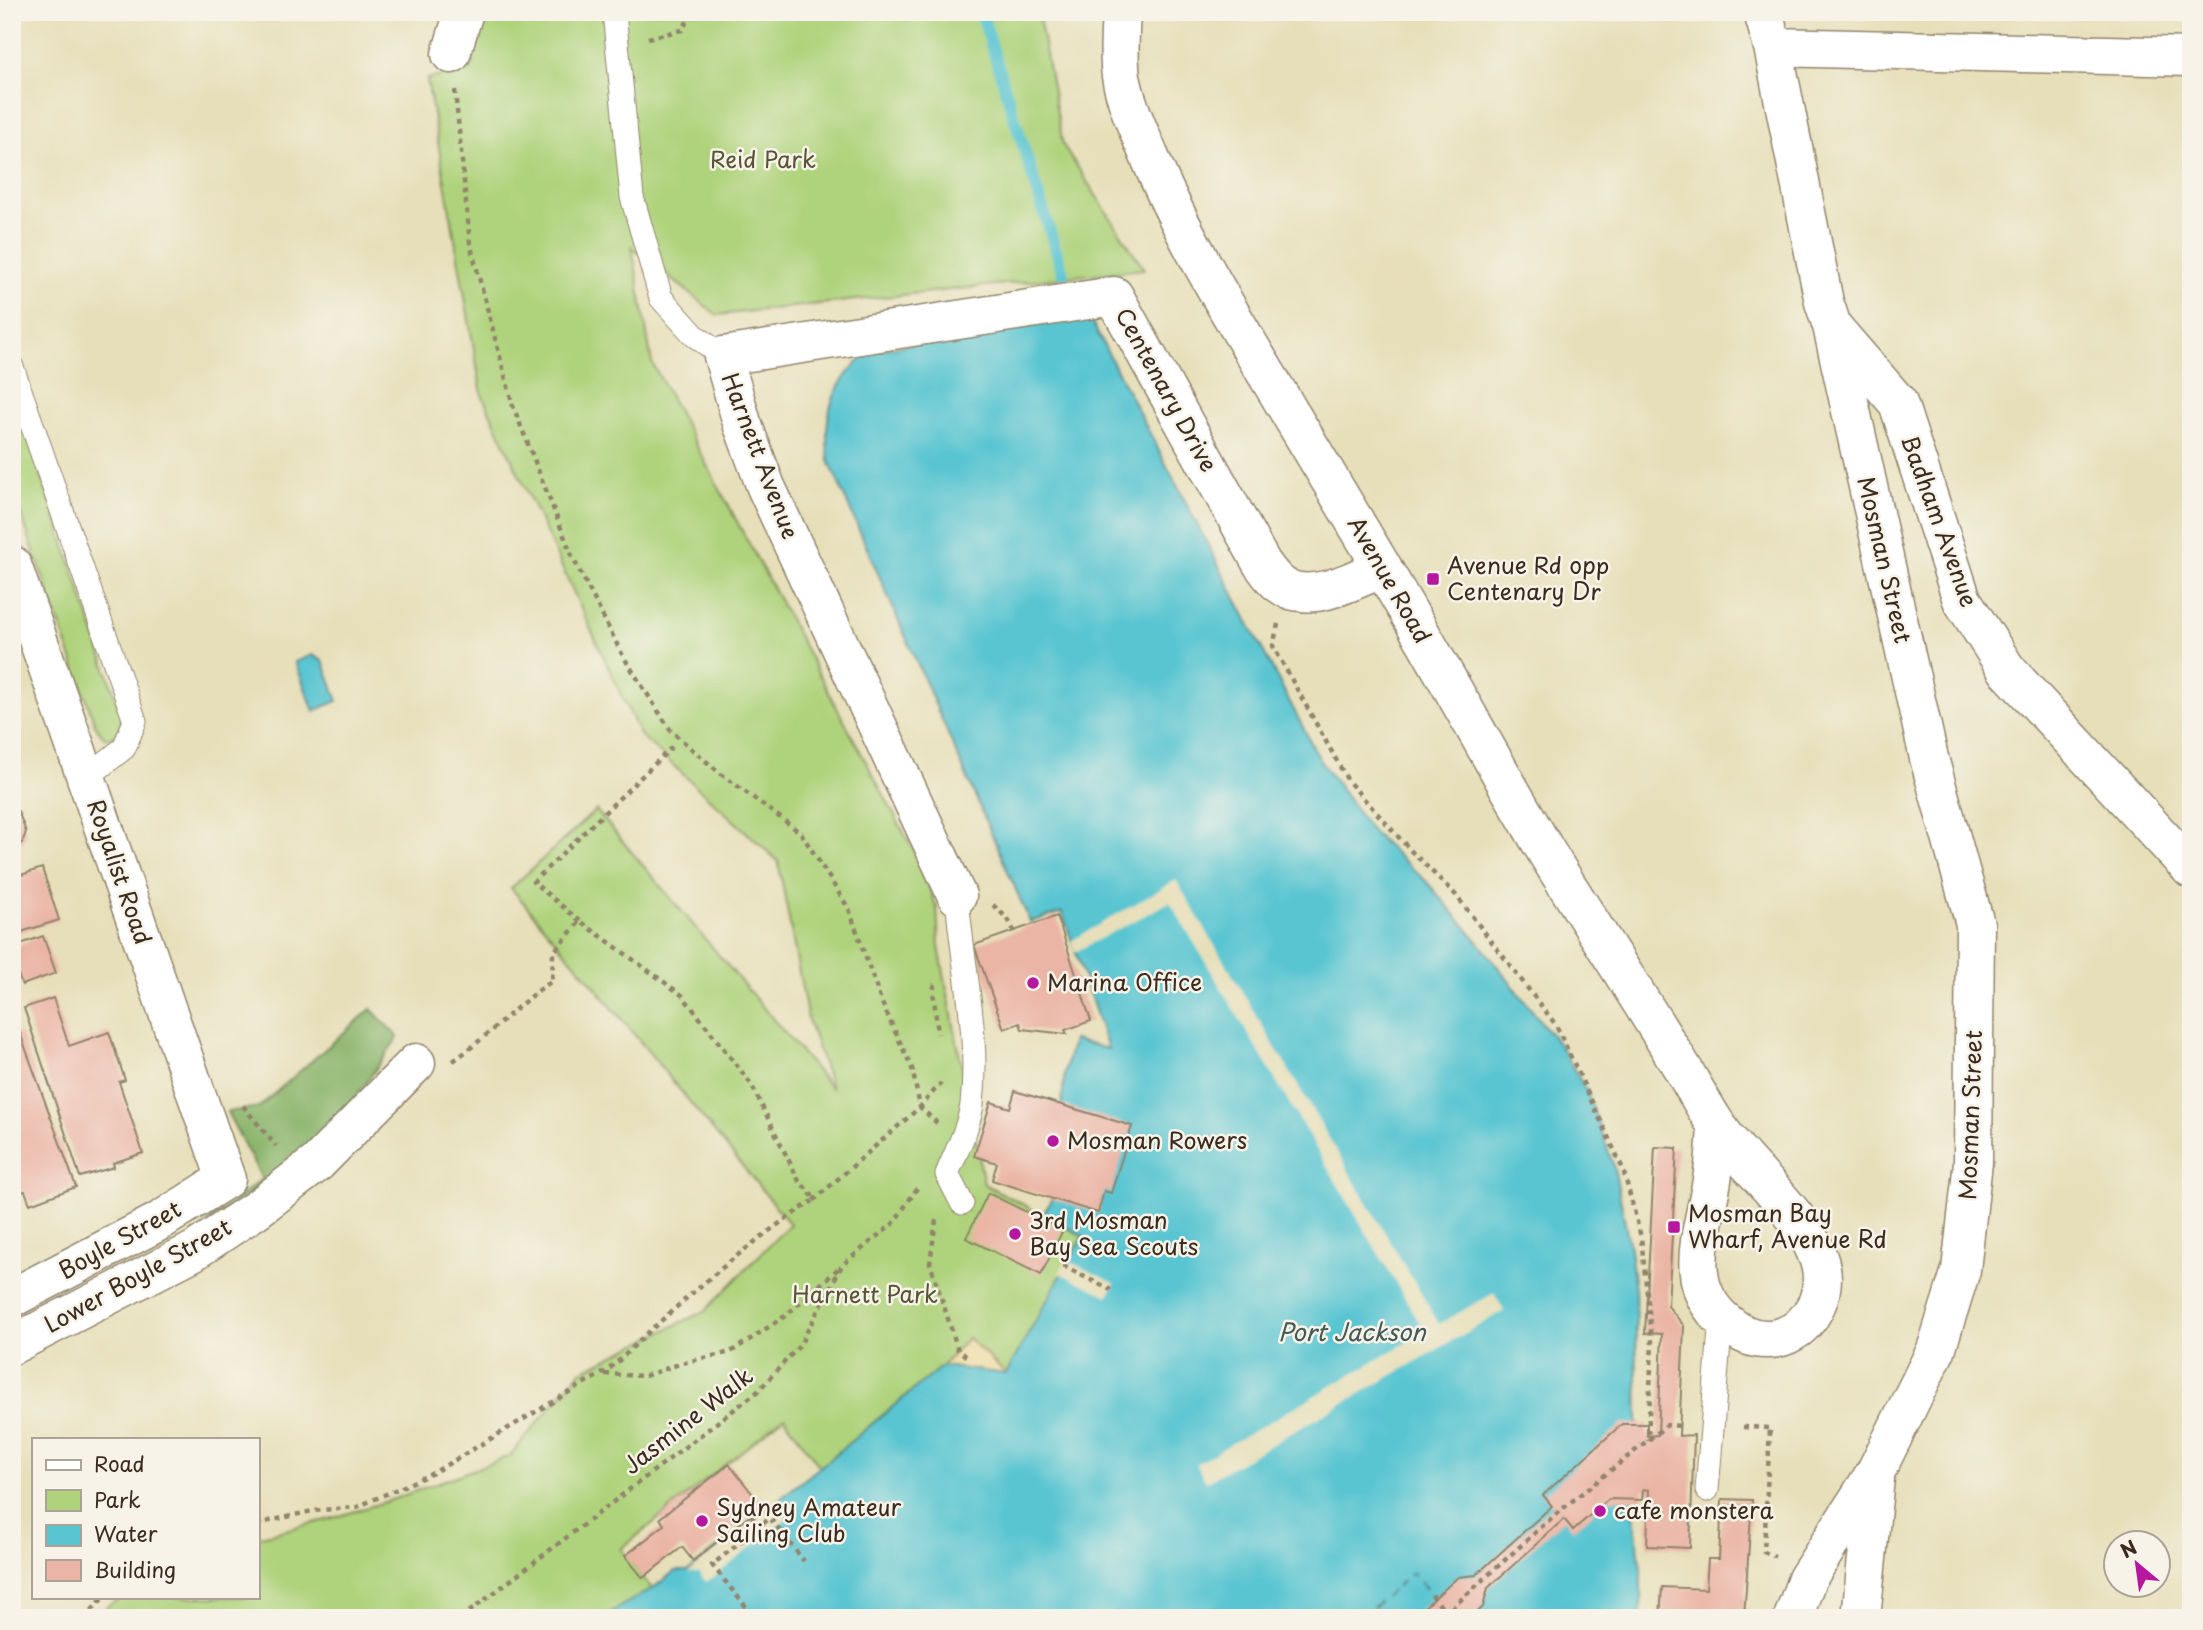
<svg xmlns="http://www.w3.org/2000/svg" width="2203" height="1630" viewBox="0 0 2203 1630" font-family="'Playpen Sans',sans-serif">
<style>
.green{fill:#afd37c;stroke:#757e4d;stroke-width:2}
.forest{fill:#8bb56c;stroke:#637045;stroke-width:2}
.sand{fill:#eeda9e;stroke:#94825e;stroke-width:2}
.water{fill:#59c5d1;stroke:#4a7878;stroke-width:2}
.pier{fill:#e7dfb9}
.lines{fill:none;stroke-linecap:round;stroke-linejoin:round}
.stream{stroke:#59c5d1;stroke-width:12}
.ferry{stroke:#445854;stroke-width:2;stroke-dasharray:9 7;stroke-linecap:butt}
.building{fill:#ebb5a6}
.service-casing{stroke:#91846c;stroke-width:25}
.minor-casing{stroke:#91846c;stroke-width:41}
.path{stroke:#91846c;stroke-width:4.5;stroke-dasharray:5 5;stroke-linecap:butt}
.service{stroke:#fff;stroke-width:23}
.minor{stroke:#fff;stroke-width:38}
.poi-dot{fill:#b5179e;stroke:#f7f3e8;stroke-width:2.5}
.labels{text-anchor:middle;stroke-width:5;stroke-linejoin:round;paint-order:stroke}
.park-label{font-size:23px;fill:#585436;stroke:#f7f3e8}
.street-label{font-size:23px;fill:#3b2a1e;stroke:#f7f3e8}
.poi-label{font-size:23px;fill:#3b2a1e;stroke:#f7f3e8;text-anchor:start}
.water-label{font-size:24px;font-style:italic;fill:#445854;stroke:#f7f3e8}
</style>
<rect width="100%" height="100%" fill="#f7f3e8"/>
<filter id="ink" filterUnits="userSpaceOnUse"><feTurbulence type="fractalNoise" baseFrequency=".0143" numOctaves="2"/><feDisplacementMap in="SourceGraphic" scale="14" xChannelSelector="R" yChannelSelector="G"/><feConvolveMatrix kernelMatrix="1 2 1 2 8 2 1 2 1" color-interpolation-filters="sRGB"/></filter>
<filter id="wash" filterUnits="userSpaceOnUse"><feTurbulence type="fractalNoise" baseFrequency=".00686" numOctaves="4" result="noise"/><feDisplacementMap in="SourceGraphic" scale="28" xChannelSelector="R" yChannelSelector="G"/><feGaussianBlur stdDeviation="1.57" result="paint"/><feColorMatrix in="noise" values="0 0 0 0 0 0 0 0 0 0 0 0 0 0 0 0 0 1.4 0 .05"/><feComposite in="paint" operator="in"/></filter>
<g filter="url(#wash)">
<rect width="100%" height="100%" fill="#e7dfb9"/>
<path class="green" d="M 481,12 L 1038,12 L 1063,145 L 1144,269 L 717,315 L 632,247 L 652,363 L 917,857 L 937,908 L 939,947 L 984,1184 L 1083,1236 L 1006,1374 L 968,1338 L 942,1366 L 820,1467 L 784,1417 L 621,1549 L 652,1589 L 600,1618 L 98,1618 L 107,1606 L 123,1597 L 257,1597 L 257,1537 L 330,1519 L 394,1499 L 510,1456 L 581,1371 L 705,1311 L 790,1224 L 592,983 L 511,888 L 596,810 L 832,1089 L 808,1020 L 778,861 L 640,735 L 482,395 L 427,79 L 471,70 Z
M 12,387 L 122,716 L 120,729 L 114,738 L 105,738 L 96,727 L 12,489 Z"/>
<path class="forest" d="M 371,1009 L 398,1037 L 354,1100 L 288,1178 L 206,1223 L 262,1179 L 227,1112 L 259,1107 Z"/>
<path class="sand" d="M 968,1338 L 1006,1374 L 942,1366 Z"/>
<path class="water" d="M 1086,311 L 1321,762 L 1372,832 L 1426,881 L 1471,933 L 1561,1047 L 1587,1092 L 1614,1167 L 1630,1249 L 1635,1289 L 1638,1422 L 1632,1500 L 1641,1569 L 1641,1618 L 600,1618 L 652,1589 L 675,1571 L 688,1571 L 820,1467 L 942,1366 L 1006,1374 L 1083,1236 L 1043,1214 L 1052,1200 L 1065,1070 L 1073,1040 L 1108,1049 L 1062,912 L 1030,922 L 829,461 C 822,415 832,381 870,352 Z
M 312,655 L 323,661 L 338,701 L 314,711 L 295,662 Z"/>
<path class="pier" d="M 1176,880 L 1439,1324 L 1494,1293 L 1504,1311 L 1206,1482 L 1196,1464 L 1425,1332 L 1170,902 L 1075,952 L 1071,941 Z
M 1066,1260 L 1115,1283 L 1108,1296 L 1059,1273 Z
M 776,1503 L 788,1518 L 714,1577 L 706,1582 L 699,1573 L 688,1572 Z"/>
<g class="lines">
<path class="stream" d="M 981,12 L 1063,273"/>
<path class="ferry" d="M 1361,1618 L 1412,1573 L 1432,1595"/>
</g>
<g id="blocks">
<path class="building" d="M 12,808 L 18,811 L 26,832 L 22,843 L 17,845 L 18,848 L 12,849 Z
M 42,868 L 59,920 L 12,935 L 12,878 Z
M 1057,916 L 1091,1021 L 1065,1030 L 1067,1034 L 1022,1029 L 1020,1023 L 1004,1029 L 974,945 Z
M 43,936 L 56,973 L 22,985 L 12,959 L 12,947 Z
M 53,998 L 69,1046 L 109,1032 L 125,1080 L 119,1082 L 143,1153 L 113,1163 L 114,1167 L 80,1177 L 24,1008 Z
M 20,1033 L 76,1187 L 30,1204 L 25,1191 L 16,1194 L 12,1183 L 12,1173 L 17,1172 L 12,1157 L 12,1036 Z
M 1015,1091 L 1132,1126 L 1111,1193 L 1104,1191 L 1098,1213 L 992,1180 L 997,1163 L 974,1156 L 991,1102 L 1010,1108 Z
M 1655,1147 L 1677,1148 L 1668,1306 L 1684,1326 L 1679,1436 L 1694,1435 L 1690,1548 L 1647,1546 L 1649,1490 L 1643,1489 L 1642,1500 L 1609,1499 L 1573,1530 L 1564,1519 L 1488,1588 L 1483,1607 L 1471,1618 L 1412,1618 L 1458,1577 L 1476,1575 L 1552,1506 L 1543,1495 L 1622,1424 L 1647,1424 L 1647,1436 L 1658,1435 L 1662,1334 L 1645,1333 Z
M 988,1193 L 1063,1230 L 1041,1275 L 966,1238 Z
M 729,1464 L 762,1506 L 693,1561 L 682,1547 L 643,1578 L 625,1556 L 664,1525 L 660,1518 Z
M 1722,1499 L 1752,1500 L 1744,1618 L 1660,1618 L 1662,1587 L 1706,1589 L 1708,1559 L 1719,1559 Z"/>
</g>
</g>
<g filter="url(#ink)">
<use href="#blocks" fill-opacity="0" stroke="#91846c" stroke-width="2"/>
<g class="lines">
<defs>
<path id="service" d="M 614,12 L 632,197 L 661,298 L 694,335 L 723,356
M 12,367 L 135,721 L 124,748 L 86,778
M 957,896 C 962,965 980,1035 972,1104 C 969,1127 956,1152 947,1174 L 962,1203
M 1707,1490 L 1721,1318"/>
<path id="minor" d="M 1121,12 C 1120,32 1118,56 1121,76 C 1125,101 1138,129 1148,153 C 1186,245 1240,329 1291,415 C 1341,498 1391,581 1439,665 C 1475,728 1510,791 1547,853 C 1588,920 1632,986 1673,1053 C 1688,1076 1700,1100 1715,1123 C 1743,1167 1810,1216 1821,1268 C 1827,1300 1804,1338 1769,1339 C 1754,1340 1739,1333 1727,1323 C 1679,1285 1704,1230 1712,1180 C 1715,1162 1716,1144 1717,1126
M 1763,12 L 1773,47 L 1824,302 L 1832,326 L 1929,758 L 1975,924 L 1973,1162 L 1961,1270 L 1936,1350 L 1875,1473 L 1807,1579 L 1793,1618
M 1773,47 L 2191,57
M 451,54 L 464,12
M 1835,330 L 1898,403 L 1962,600 L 2007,670 L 2191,869
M 12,565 L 226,1179 L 158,1222 L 12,1298
M 957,896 L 766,487 L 742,423 L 723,356 L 1114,296 L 1261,562 C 1268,572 1276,584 1288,589 C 1318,601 1355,579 1383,568
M 12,1345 L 194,1251 L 257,1209 L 317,1163 L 416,1063
M 1861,1618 L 1875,1478"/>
</defs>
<use href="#service" class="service-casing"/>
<use href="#minor" class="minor-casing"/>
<path class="path" d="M 648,38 L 682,30 L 693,12
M 455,90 L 470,243 L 513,406 L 572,556 L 623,656 L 671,731 L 721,774 L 801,833 L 849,909 L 881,1001 L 912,1068 L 920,1107 L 937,1123
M 1278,624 L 1273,646 L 1348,781 L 1413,853 L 1455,894 L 1556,1025 L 1623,1169 L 1641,1237 L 1652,1341 L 1648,1441
M 993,905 L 1008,919 L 1014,931
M 580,921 L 533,882 L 675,744
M 935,984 L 933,990 L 938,1034
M 453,1061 C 488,1037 516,1005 552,981 L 553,953 L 580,921 L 682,995 L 751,1084 L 799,1181 L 812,1195 L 813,1201 L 920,1107 L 941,1083
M 243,1106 L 276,1146
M 936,1220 L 930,1263 L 958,1350 L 966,1356
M 1063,1266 L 1111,1290
M 605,1374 L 645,1376 L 682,1363 L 731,1352 L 785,1316 L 839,1268
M 1743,1427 L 1770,1428 L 1764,1552 L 1775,1556
M 751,1515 L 760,1527
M 257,1524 L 312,1511 L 357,1507 L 433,1473 L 586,1382 C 616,1369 629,1349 653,1328 C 701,1285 758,1235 813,1201
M 1432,1595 L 1446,1613 L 1556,1514 L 1636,1450 L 1667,1425 L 1682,1426
M 746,1607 L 712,1565 L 770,1518 L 804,1561
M 85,1618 L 104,1597
M 461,1618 L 757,1392 L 800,1345 L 842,1265 L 893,1224 L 918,1187"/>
<use href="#service" class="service"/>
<use href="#minor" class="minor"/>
</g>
</g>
<g class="poi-dot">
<rect x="1426" y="572" width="14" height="14" rx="3.5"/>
<circle cx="1033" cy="983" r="7"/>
<circle cx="1053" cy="1141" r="7"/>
<rect x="1667" y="1220" width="14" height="14" rx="3.5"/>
<circle cx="1015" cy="1234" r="7"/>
<circle cx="1600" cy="1511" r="7"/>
<circle cx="702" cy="1521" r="7"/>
</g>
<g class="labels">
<g class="park-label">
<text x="763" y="168">Reid Park</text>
<text x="865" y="1303">Harnett Park</text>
</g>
<g class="street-label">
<text transform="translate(1166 390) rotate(61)" y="8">Centenary Drive</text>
<text transform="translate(760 456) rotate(69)" y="8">Harnett Avenue</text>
<text transform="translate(1939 521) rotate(70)" y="8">Badham Avenue</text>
<text transform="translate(1884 560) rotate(77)" y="8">Mosman Street</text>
<text transform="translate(1389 580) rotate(60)" y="8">Avenue Road</text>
<text transform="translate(119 872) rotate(71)" y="8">Royalist Road</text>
<text transform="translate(1971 1115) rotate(-88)" y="8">Mosman Street</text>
<text transform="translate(120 1240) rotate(-29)" y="8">Boyle Street</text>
<text transform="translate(138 1276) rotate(-29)" y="8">Lower Boyle Street</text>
<text transform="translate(688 1421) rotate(-38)" y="8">Jasmine Walk</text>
</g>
<g class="poi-label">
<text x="1447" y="574">Avenue Rd opp<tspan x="1447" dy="26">Centenary Dr</tspan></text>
<text x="1047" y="991">Marina Office</text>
<text x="1067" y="1149">Mosman Rowers</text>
<text x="1688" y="1222">Mosman Bay<tspan x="1688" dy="26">Wharf, Avenue Rd</tspan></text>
<text x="1029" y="1229">3rd Mosman<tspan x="1029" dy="26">Bay Sea Scouts</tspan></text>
<text x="716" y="1516">Sydney Amateur<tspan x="716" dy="26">Sailing Club</tspan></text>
<text x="1614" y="1519">cafe monstera</text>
</g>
<g class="water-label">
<text x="1352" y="1341">Port Jackson</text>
</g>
</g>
<rect width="2203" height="1630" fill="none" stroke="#f7f3e8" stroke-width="42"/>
<rect x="32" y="1438" width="228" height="161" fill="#f7f3e8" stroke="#aca397" stroke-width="2"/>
<rect x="46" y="1460" width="35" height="10" fill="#ffffff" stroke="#aca397" stroke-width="2"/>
<text x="94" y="1472" font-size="21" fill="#3b2a1e">Road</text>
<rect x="46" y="1490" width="35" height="21" fill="#afd37c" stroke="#aca397" stroke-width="2"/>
<text x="94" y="1508" font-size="21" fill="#3b2a1e">Park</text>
<rect x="46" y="1525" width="35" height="21" fill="#59c5d1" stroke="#aca397" stroke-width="2"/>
<text x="94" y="1542" font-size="21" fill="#3b2a1e">Water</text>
<rect x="46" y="1560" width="35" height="21" fill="#ebb5a6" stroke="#aca397" stroke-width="2"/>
<text x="94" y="1578" font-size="21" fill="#3b2a1e">Building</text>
<g transform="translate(2137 1564) rotate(331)"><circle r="33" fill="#f7f3e8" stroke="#aca397" stroke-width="2"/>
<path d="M0-5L12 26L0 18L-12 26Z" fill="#b5179e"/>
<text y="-10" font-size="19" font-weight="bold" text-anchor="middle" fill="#3b2a1e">N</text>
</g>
</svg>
